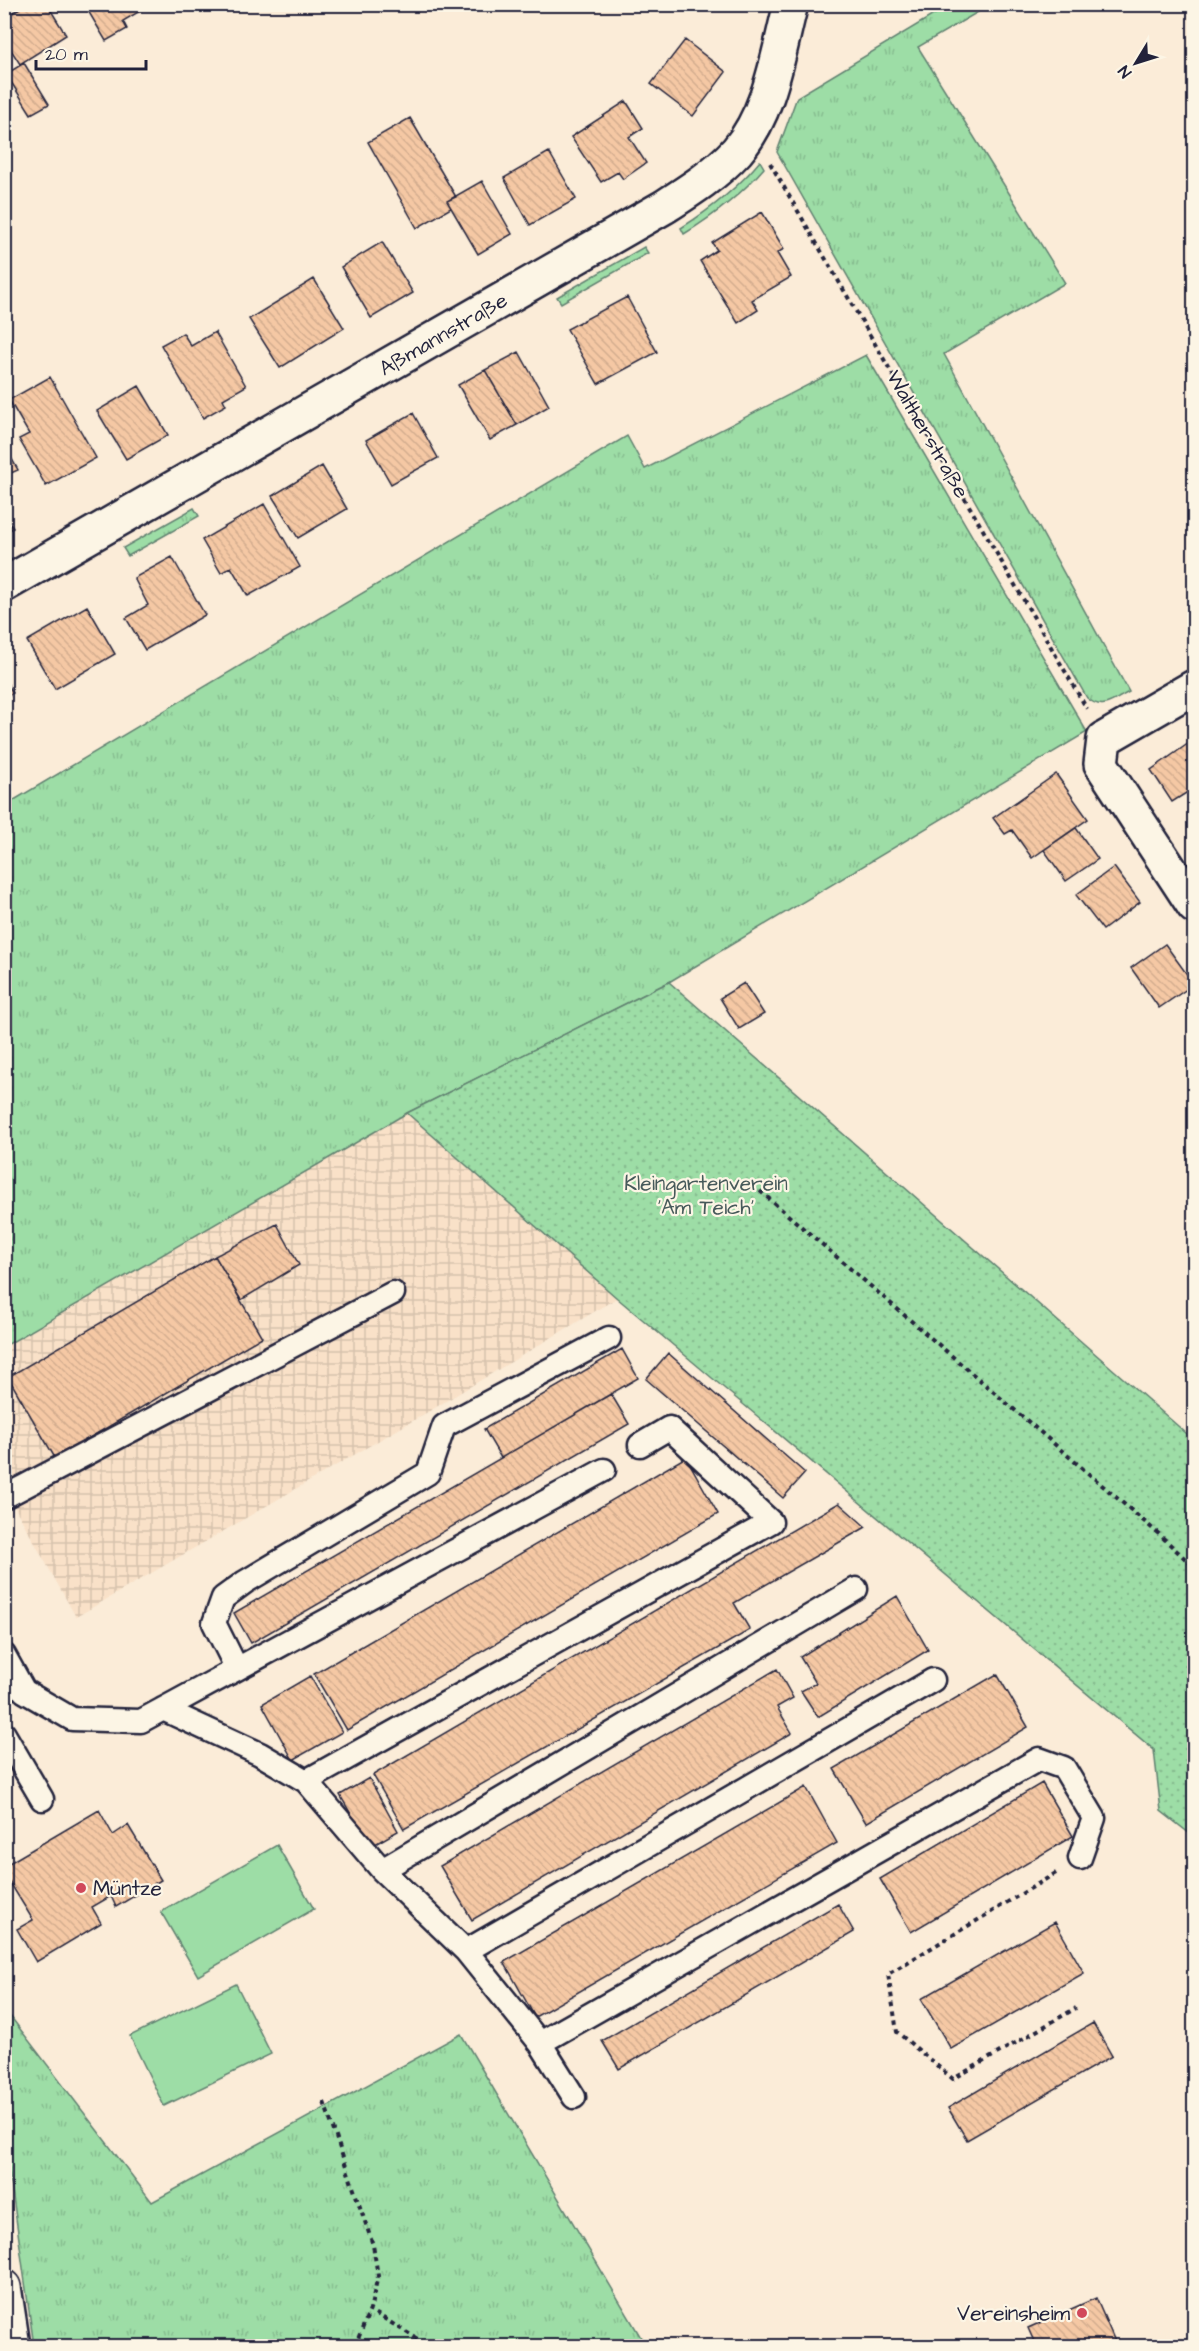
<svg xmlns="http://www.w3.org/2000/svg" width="1199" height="2351" viewBox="0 0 1199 2351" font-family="'Architects Daughter',sans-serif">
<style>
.industrial{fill:url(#industrial-grid)}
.grass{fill:url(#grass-tufts);stroke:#608070;stroke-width:1.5}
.garden{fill:url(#garden-dots);stroke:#608070;stroke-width:1.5}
.pitch{fill:#9ddda6;stroke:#608070;stroke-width:1.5}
.building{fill:url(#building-back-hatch);stroke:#22223b;stroke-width:1.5}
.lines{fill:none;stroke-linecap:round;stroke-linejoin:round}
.lane-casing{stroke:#22223b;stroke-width:27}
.street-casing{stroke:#22223b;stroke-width:38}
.path{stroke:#22223b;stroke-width:4;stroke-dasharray:4.5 4.5;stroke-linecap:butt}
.lane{stroke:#fcf5e5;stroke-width:22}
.street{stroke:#fcf5e5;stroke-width:33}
.poi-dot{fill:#d1495b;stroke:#fcf5e5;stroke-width:2}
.labels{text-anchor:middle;stroke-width:4.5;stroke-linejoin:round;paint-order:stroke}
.street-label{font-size:21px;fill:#22223b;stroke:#fcf5e5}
.park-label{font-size:21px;fill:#475a5b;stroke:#fcf5e5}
.poi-label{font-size:21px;fill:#22223b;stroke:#fcf5e5;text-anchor:start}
</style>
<defs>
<pattern id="industrial-grid" width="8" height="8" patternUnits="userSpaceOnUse" patternTransform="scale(1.5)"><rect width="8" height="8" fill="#f9e1c8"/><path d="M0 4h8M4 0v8" fill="none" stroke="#d5c1ad"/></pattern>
<pattern id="grass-tufts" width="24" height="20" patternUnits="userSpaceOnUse" patternTransform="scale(1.5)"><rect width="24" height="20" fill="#9ddda6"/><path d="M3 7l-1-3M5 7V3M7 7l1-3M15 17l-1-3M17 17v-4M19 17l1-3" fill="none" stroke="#87bd90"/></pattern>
<pattern id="garden-dots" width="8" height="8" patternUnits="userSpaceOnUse" patternTransform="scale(1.5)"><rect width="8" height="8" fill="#9ddda6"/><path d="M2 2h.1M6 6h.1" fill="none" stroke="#87bd90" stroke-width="1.8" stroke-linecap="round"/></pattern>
<pattern id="building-back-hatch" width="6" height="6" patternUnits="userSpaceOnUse" patternTransform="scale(1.5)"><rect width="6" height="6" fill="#f5c8a4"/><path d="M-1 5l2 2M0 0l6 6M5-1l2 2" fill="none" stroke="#d2ac8e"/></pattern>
</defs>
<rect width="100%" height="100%" fill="#fbecd8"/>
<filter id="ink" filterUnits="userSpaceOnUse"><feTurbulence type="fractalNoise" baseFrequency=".0167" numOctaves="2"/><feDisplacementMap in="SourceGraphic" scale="12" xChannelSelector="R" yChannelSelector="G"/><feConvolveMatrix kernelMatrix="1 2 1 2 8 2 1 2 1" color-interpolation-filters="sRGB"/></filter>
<g filter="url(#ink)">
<path class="industrial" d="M 407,1113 L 617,1298 L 433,1409 L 76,1617 L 5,1490 L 4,1346 Z"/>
<path class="grass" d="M 950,5 L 990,5 L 918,47 L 1065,283 L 944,354 L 1129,692 C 1113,700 1103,712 1087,698 L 777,152 L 797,97 Z
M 760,161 L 764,168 C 741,195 715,215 684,234 L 681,228 C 711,209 737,189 760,161 Z
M 644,247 L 648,253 L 561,303 L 557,297 Z
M 866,355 L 1087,732 L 669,982 L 407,1113 L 5,1346 L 4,806 L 627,436 L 645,469 Z
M 194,508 L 199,516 L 128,556 L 123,548 Z
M 4,2008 L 152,2202 L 461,2034 L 646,2346 L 34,2346 L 5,2140 Z"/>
<path class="garden" d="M 669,982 L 1194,1440 L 1194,1837 L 1161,1811 L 1154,1750 L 617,1298 L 407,1113 Z"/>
<path class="pitch" d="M 277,1845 L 314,1909 L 198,1976 L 161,1912 Z
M 236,1984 L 271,2054 L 164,2106 L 130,2036 Z"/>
<path class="building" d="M 26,4 L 47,4 L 66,35 L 20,64 L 4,39 L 4,18 Z
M 84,4 L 143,4 L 145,8 L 123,21 L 127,29 L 106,41 Z
M 685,40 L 726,72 L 693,116 L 651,84 Z
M 24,63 L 49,104 L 31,114 L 6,74 Z
M 626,101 L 643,128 L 629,137 L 646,163 L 623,179 L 618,172 L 601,182 L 571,137 Z
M 410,118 L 456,197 L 447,201 L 451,208 L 417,228 L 368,142 Z
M 549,152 L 576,199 L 530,225 L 504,178 Z
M 482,181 L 512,234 L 478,254 L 447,201 Z
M 762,212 L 784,249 L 777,253 L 791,277 L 752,300 L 758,310 L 738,323 L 700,261 L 717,250 L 712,243 Z
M 382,242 L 413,293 L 371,318 L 341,267 Z
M 314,279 L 344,328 L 280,368 L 249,319 Z
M 627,297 L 657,352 L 598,384 L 567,329 Z
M 215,332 L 246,386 L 223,399 L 226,405 L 203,418 L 161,345 L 183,333 L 191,346 Z
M 519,352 L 549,406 L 517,425 L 485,370 Z
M 485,370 L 517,425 L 490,440 L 458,385 Z
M 50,377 L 96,458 L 46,486 L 19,439 L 29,434 L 9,400 Z
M 139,386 L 168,435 L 126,459 L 97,411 Z
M 413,413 L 438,458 L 391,484 L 366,440 Z
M 4,445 L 18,470 L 4,476 Z
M 322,466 L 347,509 L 298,538 L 272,496 Z
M 264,504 L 300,567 L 248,596 L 231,567 L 221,573 L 202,540 Z
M 4,514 L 13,528 L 4,533 Z
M 172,557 L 205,615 L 145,650 L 126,618 L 148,605 L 134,578 Z
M 87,606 L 115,654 L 55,689 L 27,641 Z
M 4,678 L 13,693 L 4,698 Z
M 1189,743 L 1194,753 L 1194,788 L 1172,802 L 1151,770 Z
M 1056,774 L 1088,819 L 1032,858 L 1012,830 L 1005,834 L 993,818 Z
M 1076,828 L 1098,859 L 1066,881 L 1044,850 Z
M 1114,867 L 1140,902 L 1103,930 L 1076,895 Z
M 1165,944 L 1194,984 L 1159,1008 L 1131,968 Z
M 744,983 L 764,1014 L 739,1029 L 720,998 Z
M 277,1224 L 299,1265 L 241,1300 L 215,1256 Z
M 215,1256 L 262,1337 L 55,1458 L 8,1377 Z
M 622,1349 L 638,1378 L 501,1458 L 484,1429 Z
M 668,1353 L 805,1473 L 783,1498 L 646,1379 Z
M 611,1394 L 629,1424 L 251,1643 L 234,1613 Z
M 686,1457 L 718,1514 L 347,1730 L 314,1674 Z
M 839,1503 L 866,1527 L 734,1603 L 750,1630 L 404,1829 L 373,1775 Z
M 897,1596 L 928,1650 L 818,1717 L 801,1691 L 816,1683 L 800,1657 Z
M 777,1669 L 793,1698 L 777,1707 L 792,1733 L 472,1920 L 440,1866 Z
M 997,1674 L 1028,1727 L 866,1823 L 834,1769 Z
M 310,1676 L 342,1732 L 293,1760 L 262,1704 Z
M 369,1778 L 398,1831 L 370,1847 L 340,1795 Z
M 1042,1783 L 1073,1836 L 911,1932 L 880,1879 Z
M 806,1787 L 837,1843 L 535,2017 L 504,1962 Z
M 99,1810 L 113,1835 L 128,1825 L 161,1880 L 116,1907 L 111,1896 L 92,1907 L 101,1923 L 36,1962 L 17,1929 L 33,1920 L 4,1873 L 4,1866 Z
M 838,1904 L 854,1932 L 619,2069 L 602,2041 Z
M 1055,1922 L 1084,1973 L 951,2049 L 921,1999 Z
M 1093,2023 L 1112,2056 L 967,2140 L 948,2108 Z
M 1096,2298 L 1117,2346 L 1036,2346 L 1028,2328 Z"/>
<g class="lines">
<defs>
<path id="lane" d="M 4,1497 L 393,1293
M 4,1655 L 24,1691 L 72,1719 L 141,1721 L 604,1470
M 237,1669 L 214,1623 L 223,1598 L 245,1582 L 428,1473 L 444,1426 L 609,1338
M 163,1709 L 260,1754 L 306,1781 L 382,1870 L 466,1951 L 540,2043 L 574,2097
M 4,1734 L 42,1799
M 306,1781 L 771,1522 L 669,1428 L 640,1445
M 382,1870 L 856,1589
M 466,1951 L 933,1680
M 540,2043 L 1039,1759 L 1064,1768 L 1094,1818 L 1080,1858"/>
<path id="street" d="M 4,585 L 664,207 C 689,191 716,174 737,151 C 771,111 778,53 791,4
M 1194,687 L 1104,739 L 1101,764 L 1194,906
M 4,2287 L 13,2346"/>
</defs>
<use href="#lane" class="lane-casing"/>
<use href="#street" class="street-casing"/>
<path class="path" d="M 770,163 L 1087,709
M 760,1191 L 1160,1535 L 1194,1567
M 1056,1873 L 888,1974 L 897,2032 L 953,2079 L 1076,2008
M 324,2102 L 373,2245 L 378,2276 L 370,2310
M 355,2346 L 370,2310 L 429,2346"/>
<use href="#lane" class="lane"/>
<use href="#street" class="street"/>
</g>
</g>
<g class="poi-dot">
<circle cx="81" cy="1888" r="6"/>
<circle cx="1082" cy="2313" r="6"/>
</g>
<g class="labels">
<g class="street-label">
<text transform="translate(443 334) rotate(-30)" y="7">Aßmannstraße</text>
<text transform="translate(928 434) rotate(60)" y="7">Waltherstraße</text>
</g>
<g class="park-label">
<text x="706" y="1190">Kleingartenverein<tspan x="706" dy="24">'Am Teich'</tspan></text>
</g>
<g class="poi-label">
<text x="93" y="1895">Müntze</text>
<text x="1070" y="2320" text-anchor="end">Vereinsheim</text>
</g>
</g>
<rect width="1199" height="2351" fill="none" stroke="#fcf5e5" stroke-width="24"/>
<rect x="12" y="12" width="1175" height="2327" fill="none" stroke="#22223b" stroke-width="2" filter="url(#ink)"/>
<g transform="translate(1136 63) rotate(232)" stroke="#fcf5e5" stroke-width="4.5" paint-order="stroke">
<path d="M0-4.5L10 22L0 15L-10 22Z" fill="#22223b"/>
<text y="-9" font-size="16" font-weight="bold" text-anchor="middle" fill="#22223b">N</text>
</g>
<path d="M36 60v9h110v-9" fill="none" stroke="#22223b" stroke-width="3"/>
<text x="45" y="60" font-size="18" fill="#22223b" stroke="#fcf5e5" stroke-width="4.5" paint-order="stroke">20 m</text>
</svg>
